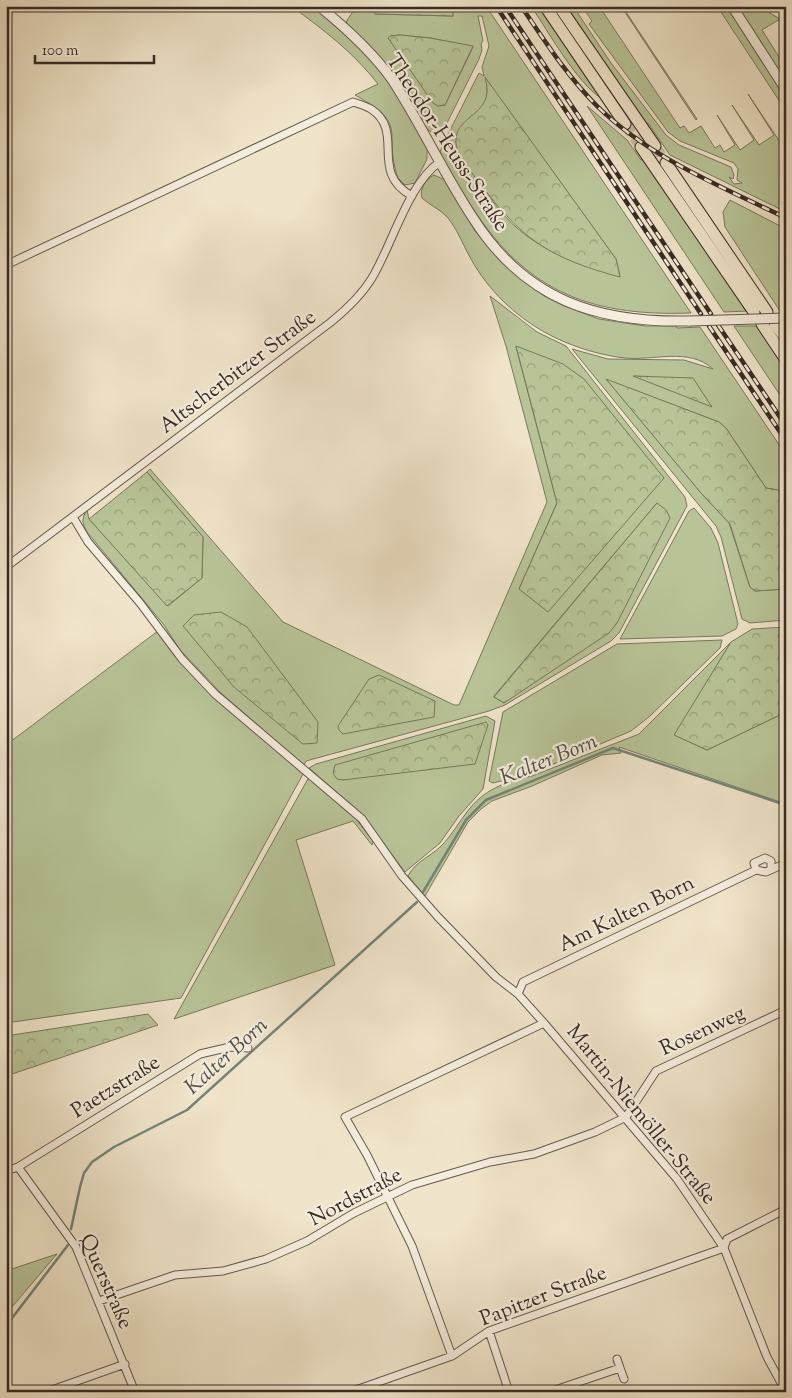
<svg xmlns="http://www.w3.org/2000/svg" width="792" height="1398" viewBox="0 0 792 1398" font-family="'Sorts Mill Goudy',serif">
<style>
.green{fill:#b8c498;stroke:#78785e;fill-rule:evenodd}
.forest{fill:url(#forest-crowns);stroke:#78785e}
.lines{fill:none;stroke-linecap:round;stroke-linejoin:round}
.stream{stroke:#738478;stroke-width:2.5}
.primary-tunnel{stroke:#cbbfa9;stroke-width:11;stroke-dasharray:11 5.5;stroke-linecap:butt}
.minor-casing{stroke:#65594e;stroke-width:9}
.tertiary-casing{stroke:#65594e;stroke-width:11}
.primary-casing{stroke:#372b24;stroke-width:13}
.minor{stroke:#f5eddd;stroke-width:7}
.tertiary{stroke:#f5eddd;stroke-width:9}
.primary{stroke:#f0e4ca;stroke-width:11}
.rail-casing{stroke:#372b24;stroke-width:4.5}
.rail{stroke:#f5eddd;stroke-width:2.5;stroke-dasharray:8;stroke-linecap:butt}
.tertiary-bridge-casing{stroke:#65594e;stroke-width:11;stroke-linecap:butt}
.tertiary-bridge{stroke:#f5eddd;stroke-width:9}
.labels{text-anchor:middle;stroke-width:4.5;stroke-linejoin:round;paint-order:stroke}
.street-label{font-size:21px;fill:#372b24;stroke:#f5eddd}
.water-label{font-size:22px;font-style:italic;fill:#505047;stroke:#f5eddd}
</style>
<defs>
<pattern id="forest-crowns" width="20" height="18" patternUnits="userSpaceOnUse" patternTransform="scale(1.25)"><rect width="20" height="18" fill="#b8c498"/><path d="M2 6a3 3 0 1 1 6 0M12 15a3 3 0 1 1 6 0" fill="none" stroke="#969f7c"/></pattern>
</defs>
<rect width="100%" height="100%" fill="#f0e4ca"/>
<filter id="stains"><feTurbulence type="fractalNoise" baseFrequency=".004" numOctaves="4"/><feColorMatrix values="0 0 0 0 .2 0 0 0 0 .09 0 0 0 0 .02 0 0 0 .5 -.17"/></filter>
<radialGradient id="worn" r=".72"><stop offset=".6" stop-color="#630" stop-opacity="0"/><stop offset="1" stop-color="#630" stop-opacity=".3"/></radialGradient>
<path class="green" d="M 291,6 L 311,6 L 323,15 L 369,57 L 391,86 L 427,147 L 427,159 L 415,183 L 405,185 L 398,178 C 382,132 411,126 355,95 L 378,84 C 353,52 324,30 291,6 Z
M 346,6 L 369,6 L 375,14 L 453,16 L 452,6 L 486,6 L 691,313 C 586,317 522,289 467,199 C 458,184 445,168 440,152 L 443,144 L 479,73 L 484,76 L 482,67 L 489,46 L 482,16 L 478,16 L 483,41 L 481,44 L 482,50 L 479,59 L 444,129 L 435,134 L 425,128 L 372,48 L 346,22 L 354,10 ZM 400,35 L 430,38 L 473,47 L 445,105 L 438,106 L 388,38 L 390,36 ZM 486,79 L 616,259 L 620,276 C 571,264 525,245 494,203 C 480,184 468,161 456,141 C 464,106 493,120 486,79 Z
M 531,6 L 540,6 L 601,98 C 577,83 548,31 531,6 Z
M 563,6 L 573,6 L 611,63 L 666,135 L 679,145 L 731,167 L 734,175 L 733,179 L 729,177 L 734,184 L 742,183 L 737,180 L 738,169 L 734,163 L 680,141 L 668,132 L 589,24 L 592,21 L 582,6 L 599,6 L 680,128 L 684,126 L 689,133 L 701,126 L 715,148 L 720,145 L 724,152 L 735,145 L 717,115 L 740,150 L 754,140 L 732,105 L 759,145 L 774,135 L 748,94 L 786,151 L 786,212 L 670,155 L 648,123 L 645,123 Z
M 621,6 L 622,6 L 697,119 L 696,120 Z
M 717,6 L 758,6 L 780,19 L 762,30 L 781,60 L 786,58 L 782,62 L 786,68 L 786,111 Z
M 587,106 L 627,140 L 641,160 L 643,159 L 748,311 L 724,312 Z
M 434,175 L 445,180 L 475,231 L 501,262 L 544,296 L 564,306 L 599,319 L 645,326 L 676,326 L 677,328 L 700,327 L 786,455 L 786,500 L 778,490 L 766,488 L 726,428 L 719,422 L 607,380 L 701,493 L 729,523 L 750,587 L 755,591 L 786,589 L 786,620 L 750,623 L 742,619 L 721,537 L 716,526 L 572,349 L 608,359 L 684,360 L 713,369 C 689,347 654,361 625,358 C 598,355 570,346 546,333 C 515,316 488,290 471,259 C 464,247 459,233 451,222 C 444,211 431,206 422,198 C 419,189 426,179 434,175 ZM 635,376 L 657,378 L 712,406 Z
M 730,200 L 786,229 L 786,311 L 780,311 L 725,227 L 723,212 Z
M 490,296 L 537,332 L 566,346 L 685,497 L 687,506 L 619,633 L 611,641 L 505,705 L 489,711 L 306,761 L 304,765 L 221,693 L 180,650 L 164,625 L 87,532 C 82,523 81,519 87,510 L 89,519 L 168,606 L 202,578 L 203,537 L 147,472 L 150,469 L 283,622 L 454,705 L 459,705 L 547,502 L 506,346 ZM 516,347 L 663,478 L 548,611 L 519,589 L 557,503 ZM 657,503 L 504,703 L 494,697 L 494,696 Z
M 734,326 L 758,326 L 786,368 L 786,404 Z
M 694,508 L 711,528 L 718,543 L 738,624 L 736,629 L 722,636 L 620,639 L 689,511 Z
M 158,631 L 181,660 L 303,771 L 303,774 L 181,998 L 6,1023 L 6,745 Z
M 722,640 L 720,648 L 650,716 L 631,731 L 530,774 L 493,783 L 489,781 L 503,712 L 617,644 Z
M 731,642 L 675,735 L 707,750 L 786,712 L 786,804 L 619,747 L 621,753 L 602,755 L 532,786 L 492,801 L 481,809 L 468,822 L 425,896 L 408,876 C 415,861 434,855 444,843 C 453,833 459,822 467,812 C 483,790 506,781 532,776 L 639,734 Z
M 486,716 L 495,721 L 483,789 L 459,816 L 440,843 L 405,872 L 362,814 L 309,768 L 316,764 Z
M 309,777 L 356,819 L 373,841 L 372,845 L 353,821 L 296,840 L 335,965 L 174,1019 Z
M 57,1254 L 6,1314 L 6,1271 Z"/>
<path class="forest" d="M 369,6 L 452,6 L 453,16 L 375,14 Z
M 400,35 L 430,38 L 473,46 L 445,105 L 438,106 L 433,103 L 388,38 L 390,36 Z
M 485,77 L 616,259 L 620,277 C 532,254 512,227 460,157 C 440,112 499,122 485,77 Z
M 516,346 L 563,364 L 584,379 L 664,478 L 548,612 L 519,589 L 557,503 Z
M 633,376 L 693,378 L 712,407 Z
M 606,379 L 719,422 L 726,428 L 766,488 L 778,490 L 786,500 L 786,589 L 755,591 L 750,587 L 730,524 L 701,493 Z
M 147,472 L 203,537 L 202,578 L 167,606 L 89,519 Z
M 657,503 L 666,510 L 670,518 L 617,623 L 609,633 L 504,703 L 494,697 Z
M 221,612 L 247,627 L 318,722 L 317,743 L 303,744 L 234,687 L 183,626 L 194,615 Z
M 786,627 L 786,712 L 707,750 L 674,735 L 731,642 L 752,629 Z
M 379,675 L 435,701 L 434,717 L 343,734 L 339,730 L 338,726 L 369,679 Z
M 486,722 L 488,725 L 475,764 L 343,780 L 337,779 L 333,773 L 335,765 Z
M 148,1014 L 158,1025 L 6,1076 L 6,1036 Z"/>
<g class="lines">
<path class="stream" d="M 423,892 L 466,820 L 486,800 L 613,748 L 786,805
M 71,1229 L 80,1187 L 84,1173 L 92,1162 L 114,1147 L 187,1110 L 417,902
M 6,1326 L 68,1245"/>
<path class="primary-tunnel" d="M 625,124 L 641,147
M 655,146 L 666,163"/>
<defs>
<path id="minor" d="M 6,265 L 353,102 C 359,104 366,106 371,109 C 406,132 368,172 412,196
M 73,517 L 88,542 L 140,603 L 182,659 L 215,694 L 362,819 L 402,876 L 438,917 L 496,977 L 518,994 L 544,1023 L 677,1179 L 724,1248 L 767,1357 L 786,1392
M 6,567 L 331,322 C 347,309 361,296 372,278 C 392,245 409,182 440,162
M 756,870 L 754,863 L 765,858 L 771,861 L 771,869
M 518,994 L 523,982 L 756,870 L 766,872 L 786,863
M 18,1167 L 76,1247 L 135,1392
M 6,1171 L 18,1167 L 200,1054 L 230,1047 L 248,1048
M 724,1248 L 727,1239 L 786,1209
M 99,1301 L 175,1275 L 223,1271 L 266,1259 L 307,1241 L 354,1213 L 412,1185 L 490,1162 L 534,1154 L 595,1132 L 626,1117 L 656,1071 L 786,1010
M 489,1331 L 509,1392
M 452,1356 L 412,1246 L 367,1155 L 345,1117 L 544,1023
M 617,1359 L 620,1368
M 46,1392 L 125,1364
M 350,1392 L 452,1356 L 489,1331 L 724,1248
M 549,1392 L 620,1368 L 624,1379"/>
<path id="tertiary" d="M 319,6 C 346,28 373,52 393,81 C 422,126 444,174 473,218 C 525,300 597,323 690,321
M 732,6 L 786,90"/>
<path id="primary" d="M 545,6 L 625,124
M 559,6 L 655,146
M 641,147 L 754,312
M 666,163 L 767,312
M 762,324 L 786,360
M 775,324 L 786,339"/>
</defs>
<use href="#minor" class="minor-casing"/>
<use href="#tertiary" class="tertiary-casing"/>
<use href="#primary" class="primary-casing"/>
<use href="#minor" class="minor"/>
<use href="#tertiary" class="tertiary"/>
<use href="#primary" class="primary"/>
<defs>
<path id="rail" d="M 496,6 L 701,314
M 505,6 L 711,314
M 521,6 C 545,41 567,76 597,106 C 650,158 720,186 786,218
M 718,325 L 786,426
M 709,326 L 786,441"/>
</defs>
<use href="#rail" class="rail-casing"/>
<use href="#rail" class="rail"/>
<defs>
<path id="tertiary-bridge" d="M 690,321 L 786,318"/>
</defs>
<use href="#tertiary-bridge" class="tertiary-bridge-casing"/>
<use href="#tertiary-bridge" class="tertiary-bridge"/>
</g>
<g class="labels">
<g class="street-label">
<text transform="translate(448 142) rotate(57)" y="7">Theodor-Heuss-Straße</text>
<text transform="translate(237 371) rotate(-37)" y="7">Altscherbitzer Straße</text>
<text transform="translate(626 913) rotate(-26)" y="7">Am Kalten Born</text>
<text transform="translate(702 1030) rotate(-25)" y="7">Rosenweg</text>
<text transform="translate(115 1086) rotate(-32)" y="7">Paetzstraße</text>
<text transform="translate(642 1114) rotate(51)" y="7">Martin-Niemöller-Straße</text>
<text transform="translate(355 1196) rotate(-28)" y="7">Nordstraße</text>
<text transform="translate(107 1281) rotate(66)" y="7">Querstraße</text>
<text transform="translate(543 1295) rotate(-21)" y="7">Papitzer Straße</text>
</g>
<g class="water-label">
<text transform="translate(548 758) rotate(-22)" y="8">Kalter Born</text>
<text transform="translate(225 1055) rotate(-42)" y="8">Kalter Born</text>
</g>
</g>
<rect width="792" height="1398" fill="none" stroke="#f0e4ca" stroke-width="25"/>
<rect x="8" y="8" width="777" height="1383" fill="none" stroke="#372b24" stroke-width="2.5"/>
<rect x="12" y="12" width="767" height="1373" fill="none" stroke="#372b24"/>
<path d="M35 55v8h119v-8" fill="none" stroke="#372b24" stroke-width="2.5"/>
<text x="42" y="55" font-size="15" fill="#372b24" stroke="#f5eddd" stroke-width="4" paint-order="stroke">100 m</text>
<rect width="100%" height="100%" filter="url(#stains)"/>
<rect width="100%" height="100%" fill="url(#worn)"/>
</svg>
